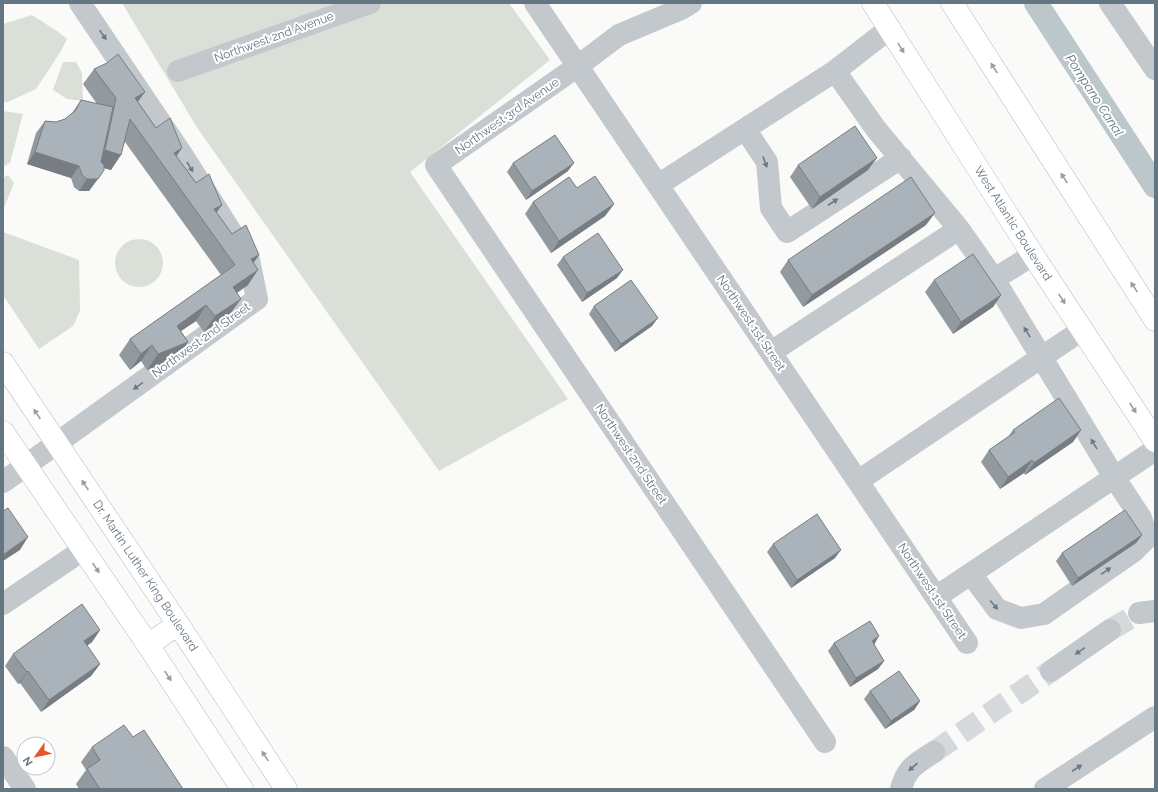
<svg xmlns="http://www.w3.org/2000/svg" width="1158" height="792" viewBox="0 0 1158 792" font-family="Raleway,sans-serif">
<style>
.green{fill:#dadfd7}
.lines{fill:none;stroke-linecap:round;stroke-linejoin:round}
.canal{stroke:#bbc7cb;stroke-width:24}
.minor-tunnel{stroke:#d5d9db;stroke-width:22;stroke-dasharray:22 11;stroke-linecap:butt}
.major-casing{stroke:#b5babe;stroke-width:23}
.minor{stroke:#c3c8cc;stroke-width:22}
.major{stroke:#fff;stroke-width:22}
.wall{fill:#929a9f}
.shaded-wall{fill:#777d82}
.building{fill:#aab3b9;stroke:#777d82}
.oneway{fill:#6a7a87}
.oneway2{fill:#939fa8}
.labels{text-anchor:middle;stroke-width:4;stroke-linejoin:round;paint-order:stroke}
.street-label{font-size:12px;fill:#657683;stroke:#fff}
.water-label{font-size:13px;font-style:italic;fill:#60757c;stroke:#fff}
</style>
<rect width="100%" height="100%" fill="#fafaf8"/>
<path class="green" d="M 122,3 L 509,3 L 550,60 L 410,172 L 568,399 L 439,471 L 198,129 Z
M 32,15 L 57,31 L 67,39 L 61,51 L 36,89 L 8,102 L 3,102 L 3,24 Z
M 63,62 L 76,62 L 82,73 L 83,101 L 67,99 L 53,90 Z
M 3,111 L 23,114 L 10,163 L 3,167 Z
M 8,175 L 14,183 L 3,210 L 3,178 Z
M 3,232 L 79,260 L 80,311 L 73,326 L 39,349 L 3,295 Z
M115 263a24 24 0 1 1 48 0a24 24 0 1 1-48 0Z"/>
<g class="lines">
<path class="canal" d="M 1036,3 L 1155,186"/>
<path class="minor-tunnel" d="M 1110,630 L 1139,613
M 934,752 L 1051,671"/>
<defs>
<g id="major">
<path id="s1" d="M 873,3 L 1033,255 L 1155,441"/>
<path d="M 952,3 L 1155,320"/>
<path id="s2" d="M 3,363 L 178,624 L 286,789"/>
<path d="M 3,432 L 148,645 L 242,789"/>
<path d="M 148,645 L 178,624"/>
</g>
</defs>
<use href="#major" class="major-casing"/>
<path class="minor" d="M 535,3 L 967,643
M 691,3 L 683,8 L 619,35 L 578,66 L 436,165 L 825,742
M 1110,3 L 1155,69
M 178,71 L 370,3
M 835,71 L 876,129 L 959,229 L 994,279 L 1114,477 L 1141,518 L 1147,538 L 1134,551 L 1044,614 L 1021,618 L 997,609 L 971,574
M 745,129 L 767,162 L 771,208 L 787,232 L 901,158
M 658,185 L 835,71 L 889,29
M 994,279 L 1033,255
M 771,352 L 959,229
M 858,481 L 1082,330
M 3,482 L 257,299 L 249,260 L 183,156 L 80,3
M 936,597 L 1155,450
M 3,604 L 83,550
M 1139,613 L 1155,611
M 1051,671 L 1110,630
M 3,757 L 25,789
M 901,789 C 906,768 917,763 934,752
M 1045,789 L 1155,717"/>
<use href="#major" class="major"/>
</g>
<path class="wall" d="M 94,69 L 138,102 L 156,128 L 182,148 L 176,156 L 196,183 L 222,205 L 216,212 L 232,234 L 259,255 L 253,263 L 248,285 L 237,292 L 230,314 L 204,332 L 196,321 L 181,331 L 188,342 L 177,358 L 147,370 L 141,361 L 130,370 L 119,355 L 130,339 L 221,275 L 125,142 L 111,170 L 104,168 L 89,191 L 79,191 L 74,187 L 71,178 L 27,164 L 36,133 L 45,121 L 56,122 L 65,119 L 72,113 L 81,100 L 97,104 L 83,84 Z
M 513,163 L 568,171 L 526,200 L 507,172 Z
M 798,165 L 868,170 L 812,209 L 790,177 Z
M 577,188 L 614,204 L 605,216 L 551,253 L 525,214 L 533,202 Z
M 926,225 L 803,307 L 780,272 L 788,260 Z
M 563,257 L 617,278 L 582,302 L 557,265 Z
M 934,280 L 1001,295 L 993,307 L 953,334 L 925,292 Z
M 594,306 L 652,326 L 615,352 L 589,314 Z
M 1013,430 L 1081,430 L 1073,442 L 1025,475 L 1024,473 L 1000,489 L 981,462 L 989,450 L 1008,437 Z
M 1142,535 L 1136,543 L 1072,586 L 1056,561 L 1062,553 Z
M 773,544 L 835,558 L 791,588 L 767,552 Z
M 100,630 L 92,642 L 87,646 L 100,664 L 91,676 L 41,712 L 20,683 L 18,684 L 5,666 L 13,654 Z
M 834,643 L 874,644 L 884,661 L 878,669 L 850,687 L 828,651 Z
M 870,691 L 920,701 L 914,710 L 885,729 L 864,699 Z
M 133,737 L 183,789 L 79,789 L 76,784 L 86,770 L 81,762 L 92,747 Z"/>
<path class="shaded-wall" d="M 145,92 L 134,107 L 135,98 Z
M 182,148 L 171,164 L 174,153 Z
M 105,150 L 121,155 L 111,170 L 94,165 Z
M 35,152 L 79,166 L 71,178 L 27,164 Z
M 877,158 L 868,170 L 812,209 L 820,197 Z
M 574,163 L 568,171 L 526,200 L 532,191 Z
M 87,179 L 98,179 L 89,191 L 79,191 Z
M 614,204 L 605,216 L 551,253 L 559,241 Z
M 222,205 L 211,220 L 214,209 Z
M 935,213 L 926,225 L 803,307 L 812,295 Z
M 259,255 L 248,271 L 251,259 Z
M 258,270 L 248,285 L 223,303 L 233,287 Z
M 623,270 L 617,278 L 582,302 L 587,293 Z
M 1001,295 L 993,307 L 953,334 L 961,322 Z
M 241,299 L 230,314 L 204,332 L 215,316 Z
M 206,305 L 196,321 L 166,341 L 177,326 Z
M 658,318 L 652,326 L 615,352 L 621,344 Z
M 188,342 L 177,358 L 147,370 L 158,354 Z
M 152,345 L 141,361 L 130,370 L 141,354 Z
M 1081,430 L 1073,442 L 1025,475 L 1034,463 Z
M 1032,460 L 1024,473 L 1000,489 L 1008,477 Z
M 1142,535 L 1136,543 L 1072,586 L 1078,578 Z
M 28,537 L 20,550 L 3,561 L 3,555 Z
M 841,550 L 835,558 L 791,588 L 797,580 Z
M 100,630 L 92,642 L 75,654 L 84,641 Z
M 879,636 L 874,645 L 872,641 Z
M 884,661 L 878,669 L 850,687 L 856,678 Z
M 100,664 L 91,676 L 41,712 L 49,700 Z
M 28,671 L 20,683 L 18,684 L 27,672 Z
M 920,701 L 914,710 L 885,729 L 891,721 Z"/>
<path class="building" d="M 118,54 L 145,92 L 135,98 L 156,128 L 170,118 L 182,148 L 174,153 L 196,183 L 209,174 L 222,205 L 214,209 L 232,234 L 246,225 L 259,255 L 251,259 L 258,270 L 233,287 L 241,299 L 215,316 L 206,305 L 177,326 L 188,342 L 158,354 L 152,345 L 141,354 L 130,339 L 235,265 L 130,119 L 121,155 L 105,150 L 116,98 L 94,69 L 107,63 Z
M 81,100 L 113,107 L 101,162 L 104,165 L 104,170 L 98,179 L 87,179 L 82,175 L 79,166 L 35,152 L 45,121 L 56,122 L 65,119 L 76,110 Z
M 855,126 L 877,158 L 820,197 L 798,165 Z
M 555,135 L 574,163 L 532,191 L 513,163 Z
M 595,176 L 614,204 L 559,241 L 533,202 L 569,177 L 577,188 Z
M 911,177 L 935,213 L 812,295 L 788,260 Z
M 598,233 L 623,270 L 587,293 L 563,257 Z
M 973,254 L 1001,295 L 961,322 L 934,280 Z
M 631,280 L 658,318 L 621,344 L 594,306 Z
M 1059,398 L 1081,430 L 1034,463 L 1032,460 L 1008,477 L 989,450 L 1015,432 L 1013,430 Z
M 8,508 L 28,537 L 3,555 L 3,511 Z
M 1125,510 L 1142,535 L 1078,578 L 1062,553 Z
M 817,514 L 841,550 L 797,580 L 773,544 Z
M 82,604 L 100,630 L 84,641 L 100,664 L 49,700 L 28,671 L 27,672 L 13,654 Z
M 870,621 L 879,636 L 872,641 L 884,661 L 856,678 L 834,643 Z
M 899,671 L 920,701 L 891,721 L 870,691 Z
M 124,725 L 133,737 L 144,730 L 183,789 L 100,789 L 87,769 L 100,760 L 92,747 Z"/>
<defs><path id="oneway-solid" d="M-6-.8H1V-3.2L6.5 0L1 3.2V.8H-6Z"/></defs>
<g class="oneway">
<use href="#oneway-solid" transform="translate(103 35) rotate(55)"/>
<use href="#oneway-solid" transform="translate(765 162) rotate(70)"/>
<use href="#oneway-solid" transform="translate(190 167) rotate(58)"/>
<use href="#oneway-solid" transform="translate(833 202) rotate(-33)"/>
<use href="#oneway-solid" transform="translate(1027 332) rotate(-122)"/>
<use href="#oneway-solid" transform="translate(138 386) rotate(144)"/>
<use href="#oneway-solid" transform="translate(1094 444) rotate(-121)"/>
<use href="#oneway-solid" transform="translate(1106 571) rotate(-35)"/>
<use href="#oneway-solid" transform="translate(994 605) rotate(50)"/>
<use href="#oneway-solid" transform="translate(1080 651) rotate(145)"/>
<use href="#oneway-solid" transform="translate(913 767) rotate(139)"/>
<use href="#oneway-solid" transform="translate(1077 768) rotate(-33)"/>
</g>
<g class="oneway2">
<use href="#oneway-solid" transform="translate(901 48) rotate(58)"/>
<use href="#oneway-solid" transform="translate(994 68) rotate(-123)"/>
<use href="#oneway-solid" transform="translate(1064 178) rotate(-123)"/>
<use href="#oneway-solid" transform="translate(1134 287) rotate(-123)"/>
<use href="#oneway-solid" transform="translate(1062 299) rotate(57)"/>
<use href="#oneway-solid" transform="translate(1133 408) rotate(57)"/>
<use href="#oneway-solid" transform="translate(37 414) rotate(-124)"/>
<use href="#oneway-solid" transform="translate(85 485) rotate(-124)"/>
<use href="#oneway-solid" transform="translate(96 568) rotate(56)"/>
<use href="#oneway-solid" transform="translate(168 676) rotate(57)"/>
<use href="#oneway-solid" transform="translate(265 756) rotate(-123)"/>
</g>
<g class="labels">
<g class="street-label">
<text transform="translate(274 37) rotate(-20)" y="4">Northwest 2nd Avenue</text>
<text transform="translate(507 116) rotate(-35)" y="4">Northwest 3rd Avenue</text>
<text dy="4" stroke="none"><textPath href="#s1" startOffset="261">West Atlantic Boulevard</textPath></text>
<text transform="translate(751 323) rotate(56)" y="4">Northwest 1st Street</text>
<text transform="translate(201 340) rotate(-36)" y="4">Northwest 2nd Street</text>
<text transform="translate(631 454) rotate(56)" y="4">Northwest 2nd Street</text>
<text dy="4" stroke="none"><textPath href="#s2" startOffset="256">Dr. Martin Luther King Boulevard</textPath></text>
<text transform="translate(932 591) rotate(56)" y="4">Northwest 1st Street</text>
</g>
<g class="water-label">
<text transform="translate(1095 95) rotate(57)" y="5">Pompano Canal</text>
</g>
</g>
<rect width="1158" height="792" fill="none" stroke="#657683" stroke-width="8"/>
<g transform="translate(36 756) rotate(237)"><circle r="19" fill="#ffffff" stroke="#c1c8cd"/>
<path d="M0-3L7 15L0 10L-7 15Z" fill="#e4572e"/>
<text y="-6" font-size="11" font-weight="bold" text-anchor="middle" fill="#657683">N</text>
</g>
</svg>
